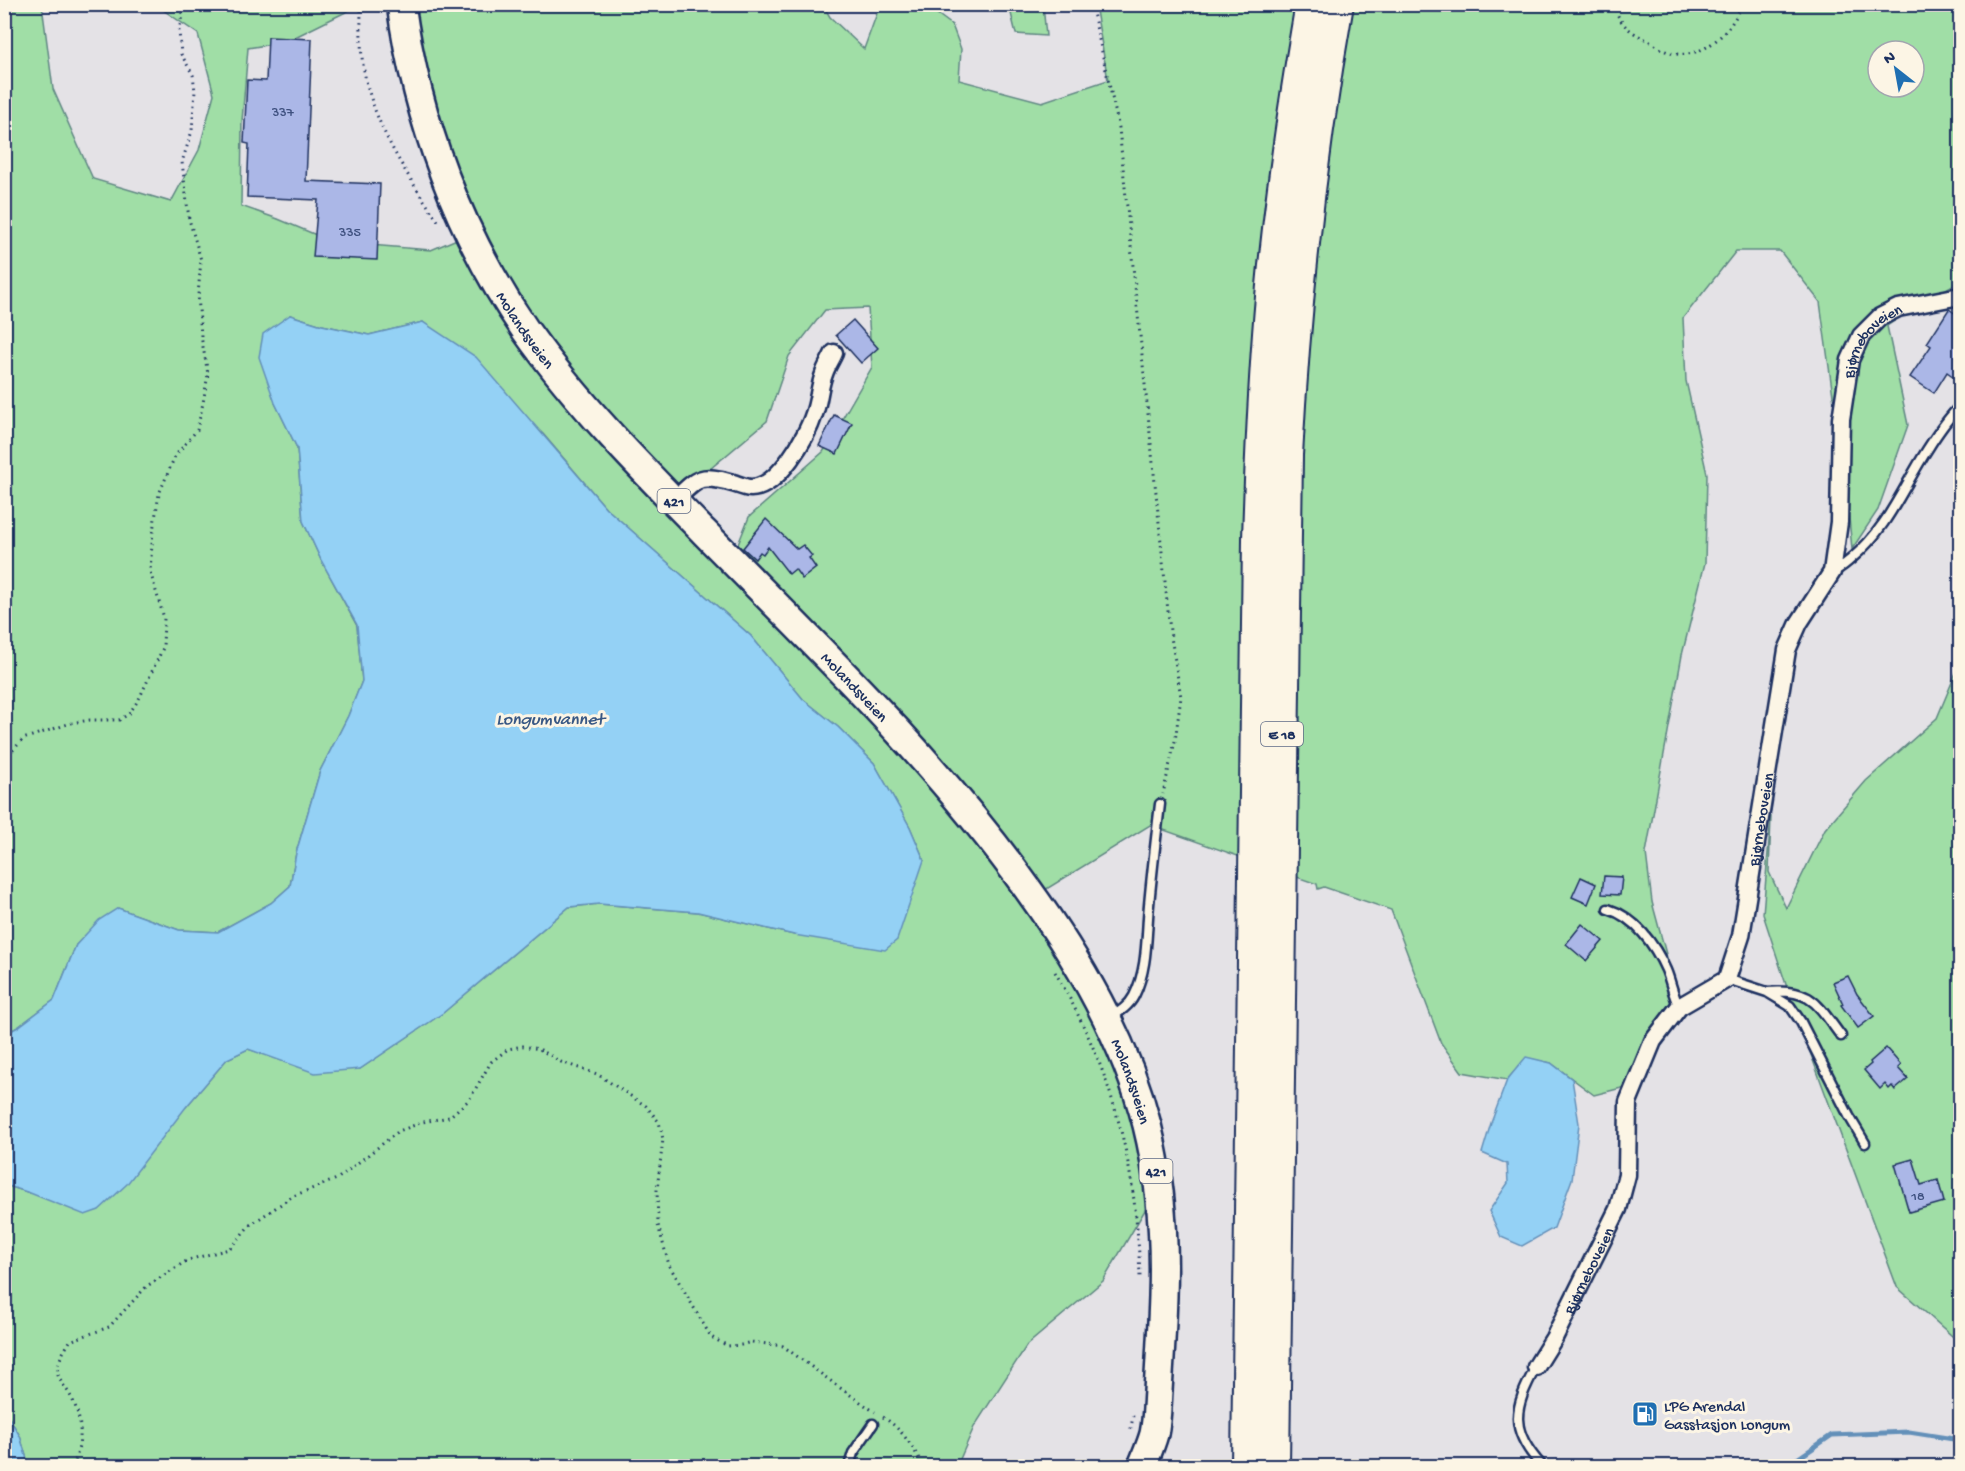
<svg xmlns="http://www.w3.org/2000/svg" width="1965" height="1471" viewBox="0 0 1965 1471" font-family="'Gochi Hand',sans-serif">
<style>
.green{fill:#a0dea6;stroke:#5e8682;stroke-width:1.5;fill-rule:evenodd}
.water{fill:#94d1f5;stroke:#6490b9;stroke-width:1.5}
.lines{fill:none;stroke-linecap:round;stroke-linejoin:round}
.stream{stroke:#6490b9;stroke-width:5}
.building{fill:#abb7e7;stroke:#1b2f5e;stroke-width:1.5}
.service-casing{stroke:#1b2f5e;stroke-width:13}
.minor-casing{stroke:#1b2f5e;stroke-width:21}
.primary-casing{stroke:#1b2f5e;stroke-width:32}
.motorway-casing{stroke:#1b2f5e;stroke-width:36}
.path{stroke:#1b2f5e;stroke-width:3;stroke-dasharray:1.5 4.5;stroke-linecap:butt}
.service{stroke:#fcf5e5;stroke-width:8}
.minor{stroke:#fcf5e5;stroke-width:16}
.primary{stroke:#fcf5e5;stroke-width:27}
.motorway{stroke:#fcf5e5;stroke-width:32}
.labels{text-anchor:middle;stroke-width:6;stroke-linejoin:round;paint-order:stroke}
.number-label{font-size:14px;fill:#3f5180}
.shield{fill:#fcf5e5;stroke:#5e6a86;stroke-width:1.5}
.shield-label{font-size:15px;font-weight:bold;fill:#1b2f5e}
.street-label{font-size:16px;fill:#1b2f5e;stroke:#fcf5e5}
.poi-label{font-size:16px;fill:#1b2f5e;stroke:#fcf5e5;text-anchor:start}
.water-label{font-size:18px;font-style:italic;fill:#395884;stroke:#fcf5e5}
</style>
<rect width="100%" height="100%" fill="#e4e2e6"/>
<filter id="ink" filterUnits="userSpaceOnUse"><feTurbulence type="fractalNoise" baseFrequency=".0167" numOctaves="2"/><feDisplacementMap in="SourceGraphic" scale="12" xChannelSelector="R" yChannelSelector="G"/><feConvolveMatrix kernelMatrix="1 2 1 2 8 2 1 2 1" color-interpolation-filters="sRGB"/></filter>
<g filter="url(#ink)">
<path class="green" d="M 5,5 L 42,5 L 53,89 L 93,179 L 171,202 L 199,150 L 214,94 L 198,34 L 156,5 L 360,5 L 285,42 L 248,48 L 242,121 L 241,206 L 278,219 L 333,242 L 431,250 L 464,236 L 391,5 L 823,5 L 830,17 L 864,49 L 880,5 L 925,5 L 952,25 L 961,49 L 959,80 L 1042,102 L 1108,80 L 1095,5 L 1960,5 L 1960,281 L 1918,305 L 1887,326 L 1908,425 L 1878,510 L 1852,549 L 1847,497 L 1820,302 L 1780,251 L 1736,251 L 1683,318 L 1686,381 L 1707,474 L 1705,563 L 1682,655 L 1646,853 L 1652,902 L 1677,995 L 1637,1084 L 1594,1095 L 1551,1063 L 1526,1058 L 1507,1080 L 1462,1072 L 1441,1043 L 1391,910 L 1324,887 L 1318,889 L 1317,884 L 1150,825 L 1035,896 L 1098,1020 L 1133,1121 L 1146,1133 L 1148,1205 L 1103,1281 L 1027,1345 L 974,1427 L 957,1466 L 29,1466 L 20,1436 L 5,1411 L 5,1185 L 30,1193 L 186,1107 L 227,1059 L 248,1049 L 277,1058 L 360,1069 L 443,1013 L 569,907 L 599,904 L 698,912 L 794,935 L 924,860 L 910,827 L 874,763 L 838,727 L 803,699 L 751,636 L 606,508 L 543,434 L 423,322 L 369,335 L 322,325 L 290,315 L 275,403 L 297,448 L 303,521 L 321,560 L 357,626 L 362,681 L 348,716 L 320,771 L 296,853 L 290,886 L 271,903 L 218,932 L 179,930 L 118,908 L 76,945 L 54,1000 L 18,1027 L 5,1034 ZM 1878,51 L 1914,51 L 1914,87 L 1878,87 ZM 868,308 L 872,367 L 823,452 L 749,517 L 735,552 L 675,521 L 691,485 L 767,421 L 789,356 L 825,310 Z
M 1009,5 L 1043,5 L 1046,36 L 1016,34 Z
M 1960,663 L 1960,1343 L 1897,1287 L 1794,1009 L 1763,914 L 1771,816 L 1769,872 L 1786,908 L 1825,829 L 1866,781 L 1937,718 Z"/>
<path class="water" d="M 290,315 L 322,325 L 369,335 L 423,322 L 476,357 L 606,508 L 751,636 L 803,699 L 838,727 L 874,763 L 910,827 L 924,860 L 897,940 L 885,950 L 794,935 L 698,912 L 599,904 L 569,907 L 443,1013 L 360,1069 L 315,1073 L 248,1049 L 227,1059 L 186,1107 L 127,1184 L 99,1210 L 85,1215 L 30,1193 L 5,1185 L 5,1034 L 18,1027 L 54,1000 L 76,945 L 99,920 L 118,908 L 179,930 L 218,932 L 271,903 L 290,886 L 296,853 L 320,771 L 348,716 L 362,681 L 357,625 L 321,560 L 303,521 L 297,448 L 275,403 L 259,357 L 263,334 Z
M 1526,1057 L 1551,1063 L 1572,1079 L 1579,1124 L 1572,1179 L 1554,1228 L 1522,1246 L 1501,1237 L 1489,1211 L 1508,1183 L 1507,1164 L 1482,1153 L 1491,1123 L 1507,1080 Z
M 5,1411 L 20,1436 L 29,1466 L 5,1466 Z"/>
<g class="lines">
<path class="stream" d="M 1787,1466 L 1832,1435 L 1909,1432 L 1960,1440"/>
</g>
<path class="building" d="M 268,37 L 312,39 L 306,181 L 380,184 L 377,260 L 313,257 L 318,200 L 247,197 L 249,144 L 244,143 L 247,80 L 266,81 Z
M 1949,309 L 1960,317 L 1960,366 L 1954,377 L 1947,372 L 1934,393 L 1910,377 L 1931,346 L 1927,343 Z
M 853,320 L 878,348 L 861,363 L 836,335 Z
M 834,415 L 852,423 L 837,454 L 819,446 Z
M 766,519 L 797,549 L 803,545 L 812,556 L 809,558 L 816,568 L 802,579 L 795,569 L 789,574 L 768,547 L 763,554 L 760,552 L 755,559 L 743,548 Z
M 1604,876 L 1622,877 L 1620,895 L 1602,894 Z
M 1581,877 L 1596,884 L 1588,904 L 1572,897 Z
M 1582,924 L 1603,941 L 1586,961 L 1566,944 Z
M 1848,976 L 1857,994 L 1874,1016 L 1858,1028 L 1841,1005 L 1843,1004 L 1833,982 Z
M 1886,1048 L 1901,1065 L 1898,1068 L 1908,1079 L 1895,1090 L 1892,1086 L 1889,1089 L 1885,1084 L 1880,1089 L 1864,1070 L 1871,1064 L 1870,1062 Z
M 1913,1159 L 1921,1185 L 1938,1180 L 1944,1202 L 1909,1212 L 1895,1164 Z"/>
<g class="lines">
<defs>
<path id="service" d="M 1832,572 C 1840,569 1845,564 1851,559 C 1888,528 1902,489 1927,450 C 1937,434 1947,419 1960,406
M 1608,909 C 1635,917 1655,945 1666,970 C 1671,982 1673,995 1679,1007
M 1727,979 L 1767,992 L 1790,1006 L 1801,1022 L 1849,1116 L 1865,1143
M 1767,992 C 1812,988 1817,1004 1841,1036
M 1110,1018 C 1119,1012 1129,1006 1134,996 C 1148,968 1146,936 1149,905 C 1152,872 1156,838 1160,804
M 1536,1367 C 1513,1409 1509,1430 1542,1466
M 849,1466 L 853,1453 L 873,1424"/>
<g id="minor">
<path d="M 674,501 C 698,477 700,474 733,483 C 739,485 746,488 751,488 C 778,488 807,436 814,414 C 819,401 819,387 824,374 C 826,367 831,360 834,353"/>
<path id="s1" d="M 1536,1367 L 1554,1338 L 1618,1209 L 1627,1175 L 1628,1102 L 1653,1041 L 1679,1007 L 1727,979 L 1741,936 L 1787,650 L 1799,623 L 1832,572 L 1839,522 L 1841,419 L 1850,360 L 1861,336 L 1880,317 L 1898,308 L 1960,296"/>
</g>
<g id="primary">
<path id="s2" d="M 401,4 C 417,121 459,234 526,331 C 578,404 641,468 703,531 C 816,646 933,757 1027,888 C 1079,960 1125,1039 1147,1125 C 1161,1181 1165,1239 1163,1296 C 1162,1328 1160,1360 1158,1391 C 1157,1405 1157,1420 1154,1434 C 1151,1445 1146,1456 1142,1466"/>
</g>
<path id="motorway" d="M 1248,1466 L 1259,539 C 1261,471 1264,403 1269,334 C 1277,224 1293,114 1312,4
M 1273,1466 L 1286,455 C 1294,304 1310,154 1337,4"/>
</defs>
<use href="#service" class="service-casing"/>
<use href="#minor" class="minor-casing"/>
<use href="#primary" class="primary-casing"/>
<use href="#motorway" class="motorway-casing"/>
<path class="path" d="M 191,4 L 207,4
M 361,4 C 361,25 360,45 363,65 C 372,124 407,175 440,224
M 1091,4 L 1119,128 L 1170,631 L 1181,697 L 1175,741 L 1163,794
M 1614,4 C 1618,23 1630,32 1647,40 C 1654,44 1663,51 1671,53 C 1702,61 1732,31 1742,4
M 4,766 L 8,756 L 23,739 L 71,723 L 90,720 L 119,720 L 129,714 L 139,699 L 163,648 L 164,618 L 150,571 L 153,531 L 159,494 L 175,456 L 197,430 L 203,403 L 208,374 L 201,336 L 198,295 L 201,260 L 189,219 L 182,162 L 192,131 L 195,91 L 193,75 L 181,54 L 179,31 L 184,4
M 1055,972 C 1113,1072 1136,1161 1140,1277
M 883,1417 C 902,1429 913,1447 923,1466
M 1131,1429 L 1133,1415
M 73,1466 C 83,1442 83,1418 70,1395 C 67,1389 60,1382 58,1375 C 55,1363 65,1350 70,1341 L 109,1327 L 147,1286 L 188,1260 L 229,1249 L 250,1225 L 293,1196 L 337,1179 L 399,1131 L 423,1122 L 449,1117 L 469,1100 L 491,1062 L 508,1049 L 523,1046 L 539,1049 L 561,1062 L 597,1074 L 646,1106 L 659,1122 L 663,1139 L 657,1190 L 658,1225 L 669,1265 L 711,1337 L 728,1346 L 741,1345 L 751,1342 L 783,1346 L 843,1390 L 875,1412"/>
<use href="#service" class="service"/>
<use href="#minor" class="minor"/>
<use href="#primary" class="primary"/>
<use href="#motorway" class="motorway"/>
</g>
</g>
<defs>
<symbol id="fuel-square" viewBox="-11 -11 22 22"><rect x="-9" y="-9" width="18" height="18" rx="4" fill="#1f6fb2" stroke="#fcf5e5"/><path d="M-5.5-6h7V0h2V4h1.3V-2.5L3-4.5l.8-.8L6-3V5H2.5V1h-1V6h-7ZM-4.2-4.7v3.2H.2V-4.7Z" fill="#fff"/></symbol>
</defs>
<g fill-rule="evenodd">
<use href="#fuel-square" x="1630" y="1399" width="30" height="30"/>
</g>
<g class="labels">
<g class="number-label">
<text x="283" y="116">337</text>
<text x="350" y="236">335</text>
<text x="1918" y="1200">18</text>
</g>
<g class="shield">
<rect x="657.5" y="489" width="33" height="24" rx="4.5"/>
<rect x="1261" y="722" width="42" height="24" rx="4.5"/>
<rect x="1139.5" y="1159" width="33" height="24" rx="4.5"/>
</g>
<g class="shield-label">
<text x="674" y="506">421</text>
<text x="1282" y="739">E 18</text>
<text x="1156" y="1176">421</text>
</g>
<g class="street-label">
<text dy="6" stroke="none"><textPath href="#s2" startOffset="352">Molandsveien</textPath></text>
<text dy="6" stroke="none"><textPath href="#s1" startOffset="1118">Bjørneboveien</textPath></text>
<text dy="6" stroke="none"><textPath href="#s2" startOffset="838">Molandsveien</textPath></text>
<text dy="6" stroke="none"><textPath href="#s1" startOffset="614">Bjørneboveien</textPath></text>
<text dy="6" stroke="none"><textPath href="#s2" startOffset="1324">Molandsveien</textPath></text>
<text dy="6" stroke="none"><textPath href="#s1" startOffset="110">Bjørneboveien</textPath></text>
</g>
<g class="poi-label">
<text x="1664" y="1411">LPG Arendal<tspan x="1664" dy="18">Gasstasjon Longum</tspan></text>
</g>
<g class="water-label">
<text x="550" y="724">Longumvannet</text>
</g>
</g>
<rect width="1965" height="1471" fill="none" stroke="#fcf5e5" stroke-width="24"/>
<rect x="12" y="12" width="1941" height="1447" fill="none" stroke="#1b2f5e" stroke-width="2" filter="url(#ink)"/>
<g transform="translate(1896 69) rotate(329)"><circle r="28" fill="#fcf5e5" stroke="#a2a6af" stroke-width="1.5"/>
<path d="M0-4.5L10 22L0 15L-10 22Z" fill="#1f6fb2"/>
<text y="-9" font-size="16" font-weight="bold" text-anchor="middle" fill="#1b2f5e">N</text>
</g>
</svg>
